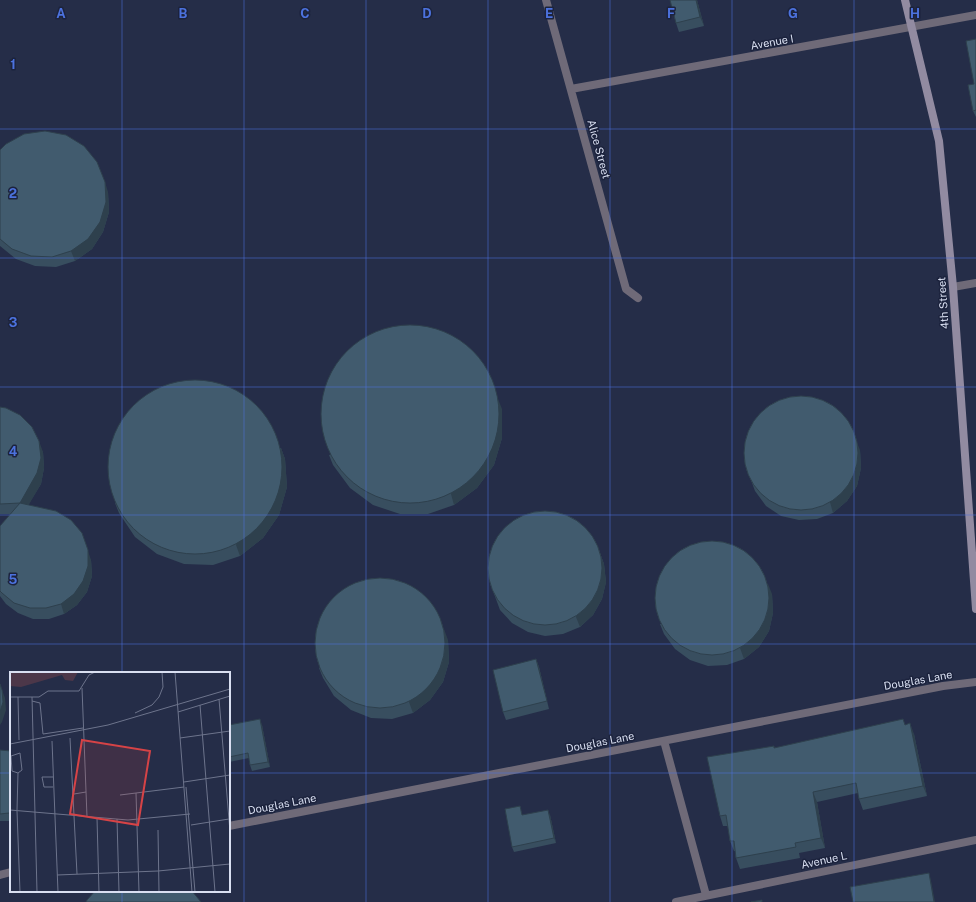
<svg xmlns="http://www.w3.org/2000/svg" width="976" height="902" viewBox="0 0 976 902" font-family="'Public Sans',sans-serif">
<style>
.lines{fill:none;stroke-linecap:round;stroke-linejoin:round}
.street{stroke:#6f6a78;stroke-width:8}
.secondary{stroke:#928ba1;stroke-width:8}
.wall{fill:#384e5f}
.shaded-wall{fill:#2e404d}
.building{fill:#415b6e;stroke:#2e404d}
.grid{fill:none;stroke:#4c72de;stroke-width:1;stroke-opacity:0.55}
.labels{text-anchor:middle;stroke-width:3;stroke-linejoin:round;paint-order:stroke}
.street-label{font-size:11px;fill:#d9dff1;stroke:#1c233d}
.inset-road{fill:none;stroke:#6d748c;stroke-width:1}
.view{fill:#d64346;fill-opacity:0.15;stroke:#d64346;stroke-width:2}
.inset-edge{fill:none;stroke:#d9dff1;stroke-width:2}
.grid-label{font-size:13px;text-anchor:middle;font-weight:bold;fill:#4c72de;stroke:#1c233d;stroke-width:3;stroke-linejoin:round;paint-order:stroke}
</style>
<rect width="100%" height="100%" fill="#252d48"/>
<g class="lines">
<path class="street" d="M 546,0 L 626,289 L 638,298
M 571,89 L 976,15
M 953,287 L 976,283
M 664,741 L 706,895
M 229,826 L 943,686 L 976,682
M 0,875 L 11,872
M 676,902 L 976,840"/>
<path class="secondary" d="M 905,0 L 939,141 L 953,287 L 976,609"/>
</g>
<path class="wall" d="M 670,0 L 697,0 L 704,26 L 679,32 L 676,23 Z
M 976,39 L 976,117 L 973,111 Z
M 0,150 L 108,192 L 109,212 L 103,232 L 92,249 L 75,261 L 56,267 L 35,266 L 16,259 L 0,246 Z
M 0,407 L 43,452 L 44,468 L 41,484 L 28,505 L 91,560 L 92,576 L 87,592 L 77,605 L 64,614 L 49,619 L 33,619 L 18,613 L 6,604 L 0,596 L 0,526 L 11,514 L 0,514 Z
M 502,409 L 502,438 L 494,465 L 477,488 L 454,505 L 428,514 L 400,514 L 373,505 L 350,488 L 333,465 L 329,455 Z
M 281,448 L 285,459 L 287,487 L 279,515 L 263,538 L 240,556 L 213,565 L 184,564 L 157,554 L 135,537 L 119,513 L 115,503 Z
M 860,450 L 861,468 L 857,486 L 847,501 L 833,513 L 817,519 L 799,520 L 781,516 L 766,506 L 755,491 L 745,464 Z
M 600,553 L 604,564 L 606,582 L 602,599 L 593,615 L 580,627 L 563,634 L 545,636 L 528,632 L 512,623 L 500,610 L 490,583 Z
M 772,594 L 773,613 L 769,631 L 759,647 L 744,659 L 727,665 L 708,666 L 690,660 L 675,649 L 664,634 L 660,624 Z
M 448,640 L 449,662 L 443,682 L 430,700 L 413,713 L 392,719 L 371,718 L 351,710 L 334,696 L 323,678 L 319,668 Z
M 536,659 L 539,667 L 549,709 L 506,720 L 503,712 Z
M 229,725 L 262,725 L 270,767 L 252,771 L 250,765 L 249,758 L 229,762 Z
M 905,725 L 914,734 L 927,796 L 863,810 L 859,799 L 858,793 L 817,802 L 825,848 L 799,853 L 800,858 L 740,869 L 736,858 L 735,851 L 734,851 L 730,841 L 728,826 L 723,826 L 720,816 L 774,748 Z
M 0,750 L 11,751 L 11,821 L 0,821 Z
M 520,806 L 522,815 L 550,815 L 556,843 L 514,852 L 512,847 Z"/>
<path class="shaded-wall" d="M 696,0 L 697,0 L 704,26 L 700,17 Z
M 105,182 L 108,192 L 109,212 L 103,232 L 92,249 L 75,261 L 71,251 Z
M 498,399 L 502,409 L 502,438 L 494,465 L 477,488 L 454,505 L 451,494 Z
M 856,440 L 860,450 L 861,468 L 857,486 L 847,501 L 833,513 L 830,502 Z
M 39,441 L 43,452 L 44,468 L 41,484 L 24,513 L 20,503 Z
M 281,448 L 285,459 L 287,487 L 279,515 L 263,538 L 240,556 L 236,545 Z
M 82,533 L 91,560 L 92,576 L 87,592 L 77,605 L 64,614 L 61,604 Z
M 600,553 L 604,564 L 606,582 L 602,599 L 593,615 L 580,627 L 576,617 Z
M 768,584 L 772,594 L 773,613 L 769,631 L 759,647 L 744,659 L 740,648 Z
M 444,629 L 448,640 L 449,662 L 443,682 L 430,700 L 413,713 L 409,702 Z
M 536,659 L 539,667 L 549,709 L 547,701 Z
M 2,690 L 5,698 L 6,710 L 2,722 L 0,725 L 0,712 Z
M 260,719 L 262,725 L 270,767 L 268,762 Z
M 910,723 L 914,734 L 927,796 L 923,786 Z
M 813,792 L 817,802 L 825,848 L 821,838 Z
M 548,810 L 550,815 L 556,843 L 554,838 Z
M 929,873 L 931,881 L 935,902 L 934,902 Z"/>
<path class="building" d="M 670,0 L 696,0 L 700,17 L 676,23 Z
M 976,39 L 976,110 L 973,111 L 968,85 L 974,84 L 966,41 Z
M 45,131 L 66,135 L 84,146 L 97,162 L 105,182 L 106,202 L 100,222 L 88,239 L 71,251 L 52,257 L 31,256 L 12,249 L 0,239 L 0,150 L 6,144 L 24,134 Z
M321 414a89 89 0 1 1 178 0a89 89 0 1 1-178 0Z
M108 467a87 87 0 1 1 174 0a87 87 0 1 1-174 0Z
M744 453a57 57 0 1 1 114 0a57 57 0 1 1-114 0Z
M 0,407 L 6,408 L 20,415 L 32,427 L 39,441 L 41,458 L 37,473 L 20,503 L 0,504 Z
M 20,503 L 56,511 L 71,520 L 82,533 L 88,550 L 88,566 L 83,581 L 74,594 L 61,604 L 46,608 L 30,608 L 14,603 L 2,593 L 0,591 L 0,526 Z
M488 568a57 57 0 1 1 114 0a57 57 0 1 1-114 0Z
M655 598a57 57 0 1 1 114 0a57 57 0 1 1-114 0Z
M315 643a65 65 0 1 1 130 0a65 65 0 1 1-130 0Z
M 536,659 L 547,701 L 503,712 L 493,670 Z
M 0,684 L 2,690 L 3,702 L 0,712 Z
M 260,719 L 268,762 L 250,765 L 248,753 L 229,757 L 229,725 Z
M 903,719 L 905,725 L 910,723 L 923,786 L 859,799 L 856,783 L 813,792 L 821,838 L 795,843 L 796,847 L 736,858 L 734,841 L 730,841 L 726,815 L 720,816 L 707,757 L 774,746 L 774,748 Z
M 0,750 L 11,751 L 11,813 L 9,813 L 0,814 Z
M 520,806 L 522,815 L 548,810 L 554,838 L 512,847 L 505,809 Z
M 929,873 L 934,902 L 853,902 L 850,887 Z
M 95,891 L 192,891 L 201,902 L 86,902 L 87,900 Z
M 762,900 L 762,902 L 751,902 Z"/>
<path class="grid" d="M 122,0 L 122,673M 244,0 L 244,902M 366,0 L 366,902M 488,0 L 488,902M 610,0 L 610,902M 732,0 L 732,902M 854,0 L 854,902M 0,129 L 976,129M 0,258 L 976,258M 0,387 L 976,387M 0,515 L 976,515M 0,644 L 976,644M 0,773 L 11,773M 229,773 L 976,773M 122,891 L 122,902"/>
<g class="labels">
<g class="street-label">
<text transform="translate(772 42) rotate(-10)" y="4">Avenue I</text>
<text transform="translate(599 149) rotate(75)" y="4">Alice Street</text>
<text transform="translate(943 303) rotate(-94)" y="4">4th Street</text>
<text transform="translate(918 680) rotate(-10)" y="4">Douglas Lane</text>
<text transform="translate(600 742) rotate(-11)" y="4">Douglas Lane</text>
<text transform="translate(282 804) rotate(-11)" y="4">Douglas Lane</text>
<text transform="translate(824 860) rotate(-12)" y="4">Avenue L</text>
</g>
</g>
<g transform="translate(10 672)">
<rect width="220" height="220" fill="#252d48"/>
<path d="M 0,0 L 68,0 L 63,9 L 55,8 L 52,3 L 11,15 L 0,14 Z" fill="#4c3749"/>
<path class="inset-road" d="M 165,0 L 182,220M 72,16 L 77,145M 0,25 L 29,25 L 38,19 L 69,19 L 79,3 L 85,0M 8,25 L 9,68M 22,25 L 27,220M 209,27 L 220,160M 22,29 L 30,31 L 33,62 L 73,56M 190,33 L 205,220M 168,40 L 220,24M 125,41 L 142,33 L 149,25 L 153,15 L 152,0M 60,66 L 67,202M 170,66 L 220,59M 42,69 L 48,220M 0,72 L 98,53 L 220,17M 10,81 L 12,98 L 8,101 L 2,99 L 1,84 ZM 43,105 L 32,105 L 34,115 L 43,115M 174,110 L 220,103M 176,115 L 185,220M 126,121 L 129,220M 64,122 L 76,120M 110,123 L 174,115M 0,138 L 118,148 L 180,142M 7,138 L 8,101M 7,139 L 10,220M 87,146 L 89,220M 107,147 L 109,220M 181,153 L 219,147M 148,158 L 149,220M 47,203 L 148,199 L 220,192"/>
<path class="view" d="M 72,68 L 140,79 L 128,153 L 60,142 Z"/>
<rect width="220" height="220" class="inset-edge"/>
</g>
<g class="grid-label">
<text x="61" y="18">A</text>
<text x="183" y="18">B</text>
<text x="305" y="18">C</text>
<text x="427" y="18">D</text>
<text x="549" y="18">E</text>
<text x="671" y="18">F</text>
<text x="793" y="18">G</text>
<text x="915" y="18">H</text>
<text x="13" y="69">1</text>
<text x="13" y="198">2</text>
<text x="13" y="327">3</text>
<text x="13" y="456">4</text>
<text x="13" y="584">5</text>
</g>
</svg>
